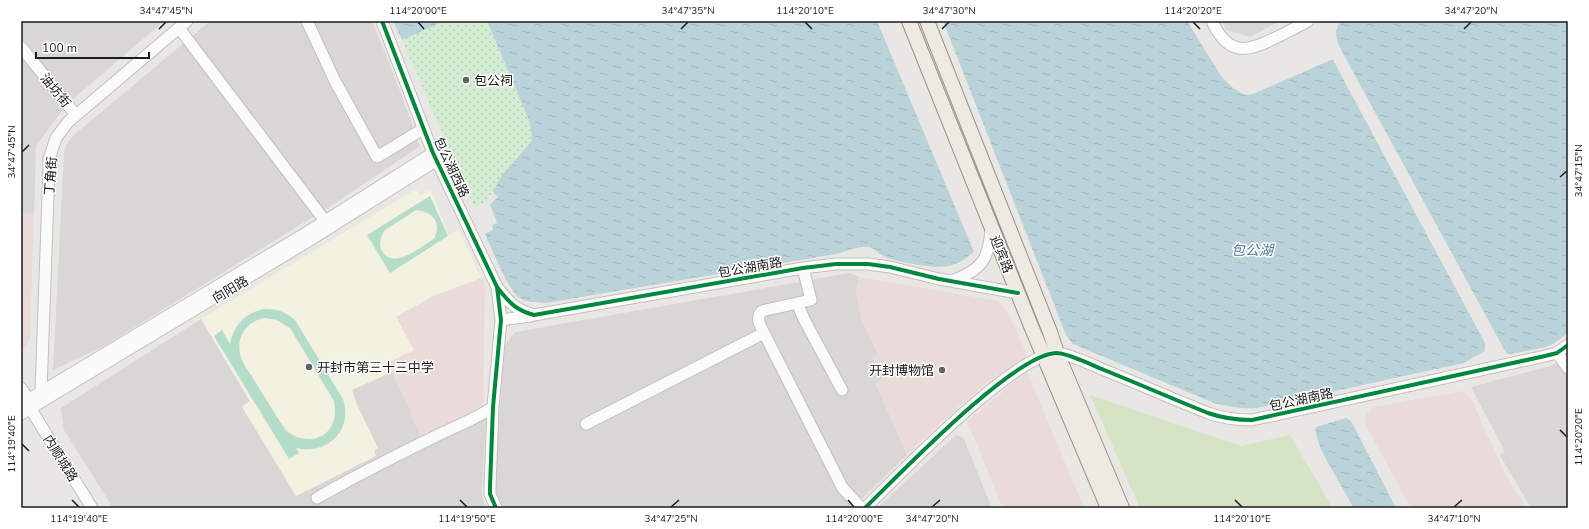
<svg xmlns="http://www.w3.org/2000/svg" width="1589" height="529" viewBox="0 0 1589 529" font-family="'Nunito Sans','Noto Sans SC',sans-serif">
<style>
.residential{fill:#d8d7d5}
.commercial{fill:#eadbda}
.education{fill:#f3f1df}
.grass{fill:#d6e4c5}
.park{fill:url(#park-dots)}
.pitch{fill:#b3dcc9;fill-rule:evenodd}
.water{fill:url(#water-ripples)}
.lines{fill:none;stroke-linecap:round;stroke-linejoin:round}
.minor-casing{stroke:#c0bfbe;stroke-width:13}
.major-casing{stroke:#9c9383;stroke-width:16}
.minor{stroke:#fcfbfb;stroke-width:11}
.major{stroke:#eeeae3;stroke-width:14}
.cycleway-casing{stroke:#fff;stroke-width:6}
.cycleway{stroke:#00873e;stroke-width:4}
.ticks{fill:none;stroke:#1b1b1b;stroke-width:1.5}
.poi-dot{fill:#636261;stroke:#fff;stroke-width:1.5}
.labels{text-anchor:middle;stroke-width:3;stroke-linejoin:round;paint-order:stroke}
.poi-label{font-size:13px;fill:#1b1b1b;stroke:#fff;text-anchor:start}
.street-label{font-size:13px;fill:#1b1b1b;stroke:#fff}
.water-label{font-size:14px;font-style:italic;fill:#537a9f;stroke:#fff}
.neatline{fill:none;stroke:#1b1b1b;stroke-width:1.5}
.ticks-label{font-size:10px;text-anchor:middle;fill:#1b1b1b}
</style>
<defs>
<pattern id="park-dots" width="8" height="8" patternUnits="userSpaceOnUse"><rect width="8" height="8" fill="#d4edd2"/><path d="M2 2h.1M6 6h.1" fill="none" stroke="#b5cbb4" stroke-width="1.8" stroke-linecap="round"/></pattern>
<pattern id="water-ripples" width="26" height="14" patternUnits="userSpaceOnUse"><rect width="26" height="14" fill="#bad3d9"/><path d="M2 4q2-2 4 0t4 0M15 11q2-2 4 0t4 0" fill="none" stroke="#9fb5ba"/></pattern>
</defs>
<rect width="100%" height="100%" fill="#e9e7e3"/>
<path class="residential" d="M 21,21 L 164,21 L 73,99 L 68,98 L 21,38 Z
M 210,21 L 372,21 L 399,88 L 420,146 L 329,207 L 104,346 L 53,370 L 64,152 L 68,142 L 75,134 Z
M 1222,21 L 1280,21 L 1250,37 L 1226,30 Z
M 21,56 L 64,108 L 36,146 L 34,215 L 21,213 Z
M 850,273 L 859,277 L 856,290 L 861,318 L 878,354 L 873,358 L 883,380 L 876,383 L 907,455 L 852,508 L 503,508 L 498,499 L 494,483 L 505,345 L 515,332 Z
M 201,319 L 250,401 L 242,406 L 373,451 L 378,448 L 357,405 L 352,390 L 392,372 L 412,412 L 409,413 L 486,417 L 482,490 L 483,500 L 487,508 L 113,508 L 64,430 L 61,408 Z
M 1568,359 L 1568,508 L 1531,508 L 1500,455 L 1505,452 L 1471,387 L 1547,367 Z
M 956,435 L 963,437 L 992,508 L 877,508 Z"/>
<path class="commercial" d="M 21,213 L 34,215 L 30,339 L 27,345 L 21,350 Z
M 859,277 L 998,301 L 1007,311 L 1026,352 L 1026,357 L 992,379 L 958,407 L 907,455 L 875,383 L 883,379 L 873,357 L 878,354 L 861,318 L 856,290 Z
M 481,278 L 485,287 L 483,410 L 422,439 L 409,413 L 412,411 L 388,363 L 414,350 L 396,317 L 433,296 Z
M 1027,372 L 1084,508 L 1003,508 L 967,421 Z
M 1463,391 L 1471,398 L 1505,474 L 1526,508 L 1411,508 L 1366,426 L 1365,417 L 1370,409 L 1374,407 Z"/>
<path class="education" d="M 416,189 L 420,196 L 430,190 L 449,235 L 459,229 L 481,278 L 433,296 L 396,317 L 414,350 L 388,362 L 392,372 L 352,390 L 357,405 L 378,448 L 374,451 L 376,456 L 296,496 L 242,407 L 250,401 L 201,319 Z"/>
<path class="grass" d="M 1090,395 L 1241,446 L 1290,435 L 1331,505 L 1327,508 L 1140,508 Z"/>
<path class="park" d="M 445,21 L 487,21 L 529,120 L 532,136 L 531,142 L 502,175 L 498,185 L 484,203 L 474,207 L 402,40 Z"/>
<path class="pitch" d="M 430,196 L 448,236 L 390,273 L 367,235 ZM 416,210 C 433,212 442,222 434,239 C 422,246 393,271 382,251 C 378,243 381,236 385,230 Z
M 265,309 C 277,309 286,312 295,320 L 343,399 C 353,430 328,455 296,448 L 299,453 L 289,459 L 214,336 L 222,330 L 230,344 C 234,324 246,312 265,309 ZM 264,318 L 277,320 L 290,328 L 334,401 C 339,424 326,444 300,438 C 295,437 290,433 286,431 C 275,413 264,396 253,378 C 249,372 243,364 241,357 C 235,339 245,322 264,318 Z"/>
<path class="water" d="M 393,21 L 445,21 L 402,40 Z
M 487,21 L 877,21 L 974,252 C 968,257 961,262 953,265 C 939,270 899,263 884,256 C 879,254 874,248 868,247 C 859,245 845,252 836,254 L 546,303 C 539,302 528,303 521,299 C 508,291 492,249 485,234 L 493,230 L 492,225 L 497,223 L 490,204 L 498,197 L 493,192 L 502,175 L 531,142 L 532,136 L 529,120 Z
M 943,21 L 1187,21 L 1221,76 L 1232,87 L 1243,94 L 1249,95 L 1255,93 L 1331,60 L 1333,60 L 1485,343 L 1485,351 L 1464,363 L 1257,408 C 1242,409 1228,407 1214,403 L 1073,344 L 1066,335 Z
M 1341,21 L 1568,21 L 1568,333 L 1553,344 L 1546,347 L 1511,354 L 1507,354 L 1505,351 L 1339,46 C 1336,36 1334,29 1341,21 Z
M 1346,418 L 1351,421 L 1396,508 L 1353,508 C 1346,490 1312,444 1316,427 Z"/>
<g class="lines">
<defs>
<path id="minor" d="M 307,21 L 335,81 L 377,157 L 423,129
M 382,21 L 433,153 L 497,287 L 501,320 L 493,407 L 490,487 L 490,494 L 496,508
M 1212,21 C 1227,54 1245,54 1275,38 C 1286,33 1297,27 1308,21
M 179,28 L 325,221
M 21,47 L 76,115
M 952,281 C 981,270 989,260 991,229
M 497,287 C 509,302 515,310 534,315 L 803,268 L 836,264 L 868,264 L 890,267 L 939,279 L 1018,293
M 797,303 L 805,321 L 842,390
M 501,320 L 531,316
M 764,333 L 842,487 L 861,508
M 1557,353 L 1568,368
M 21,388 L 32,404
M 41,391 L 49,168 L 49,159 L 56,138 L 68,122 L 187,21
M 21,404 L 306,233 L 433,153
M 30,408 L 92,508
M 21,414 L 310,240 L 437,160
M 586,424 L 764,333 C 760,325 755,318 762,311 L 811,300 L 803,268
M 317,498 C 357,475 397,455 438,435 C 456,426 476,419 493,407
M 865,508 C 899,475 1013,355 1056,353 C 1068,353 1092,365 1104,370 C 1139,384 1173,399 1208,413 C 1222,418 1237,420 1252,420 L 1545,356 L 1557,353 L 1568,345"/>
<path id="major" d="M 909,21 L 1031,326 L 1108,508
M 927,21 L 1050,332 L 1057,353 L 1122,508"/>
</defs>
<use href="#minor" class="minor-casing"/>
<use href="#major" class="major-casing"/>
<use href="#minor" class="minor"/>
<use href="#major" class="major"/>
<defs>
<path id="cycleway" d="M 382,21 L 433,153 L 497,287 L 501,320 L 493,407 L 490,487 L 490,494 L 496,508
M 497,287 C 509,302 515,310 534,315 L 803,268 L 836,264 L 868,264 L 890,267 L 939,279 L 1018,293
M 865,508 C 899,475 1013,355 1056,353 C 1068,353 1092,365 1104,370 C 1139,384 1173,399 1208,413 C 1222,418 1237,420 1252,420 L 1545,356 L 1557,353 L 1568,345"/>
</defs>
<use href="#cycleway" class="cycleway-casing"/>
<use href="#cycleway" class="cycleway"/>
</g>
<path class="ticks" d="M 418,22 L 424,29M 805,22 L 812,29M 1193,22 L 1200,29M 159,29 L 166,22M 681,29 L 688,22M 942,29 L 949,22M 1464,29 L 1471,22M 22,152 L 29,145M 1560,177 L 1567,171M 1560,430 L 1567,437M 22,444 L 29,451M 72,500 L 79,507M 460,500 L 467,507M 848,500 L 854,507M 1235,500 L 1242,507M 671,507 L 679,500M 932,507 L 940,500M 1454,507 L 1462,500"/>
<g class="poi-dot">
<circle cx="466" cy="80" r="4"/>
<circle cx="309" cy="367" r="4"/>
<circle cx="942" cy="370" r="4"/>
</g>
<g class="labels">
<g class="poi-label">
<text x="474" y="85">包公祠</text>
<text x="317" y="372">开封市第三十三中学</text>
<text x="934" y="375" text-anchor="end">开封博物馆</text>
</g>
<g class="street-label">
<text transform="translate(56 90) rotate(51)" y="5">油坊街</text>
<text transform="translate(452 167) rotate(65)" y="5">包公湖西路</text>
<text transform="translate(50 176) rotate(-85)" y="5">丁角街</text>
<text transform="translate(1002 254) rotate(68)" y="5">迎宾路</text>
<text transform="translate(750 267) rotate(-10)" y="5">包公湖南路</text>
<text transform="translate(230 289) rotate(-31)" y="5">向阳路</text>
<text transform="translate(1301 399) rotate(-12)" y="5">包公湖南路</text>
<text transform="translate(61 458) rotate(58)" y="5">内顺城路</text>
</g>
<g class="water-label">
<text x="1252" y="255">包公湖</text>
</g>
</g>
<rect width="1589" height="529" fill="none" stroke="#ffffff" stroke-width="44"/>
<path d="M36 52v6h113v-6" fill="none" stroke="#1b1b1b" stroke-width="2"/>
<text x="42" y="52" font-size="12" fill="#1b1b1b" stroke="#ffffff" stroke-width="3" paint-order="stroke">100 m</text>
<rect x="22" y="22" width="1545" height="485" class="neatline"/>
<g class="ticks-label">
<text x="166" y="14">34°47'45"N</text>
<text x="418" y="14">114°20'00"E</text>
<text x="688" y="14">34°47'35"N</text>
<text x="805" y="14">114°20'10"E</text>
<text x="949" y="14">34°47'30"N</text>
<text x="1193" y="14">114°20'20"E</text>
<text x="1471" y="14">34°47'20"N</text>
<text transform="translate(11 152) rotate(-90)" y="4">34°47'45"N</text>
<text transform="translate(1578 171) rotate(-90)" y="4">34°47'15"N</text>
<text transform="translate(1578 437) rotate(-90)" y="4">114°20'20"E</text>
<text transform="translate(11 444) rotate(-90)" y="4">114°19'40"E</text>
<text x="79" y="522">114°19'40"E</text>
<text x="467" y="522">114°19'50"E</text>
<text x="671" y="522">34°47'25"N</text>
<text x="854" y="522">114°20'00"E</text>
<text x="932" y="522">34°47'20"N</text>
<text x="1242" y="522">114°20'10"E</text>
<text x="1454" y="522">34°47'10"N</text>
</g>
</svg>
